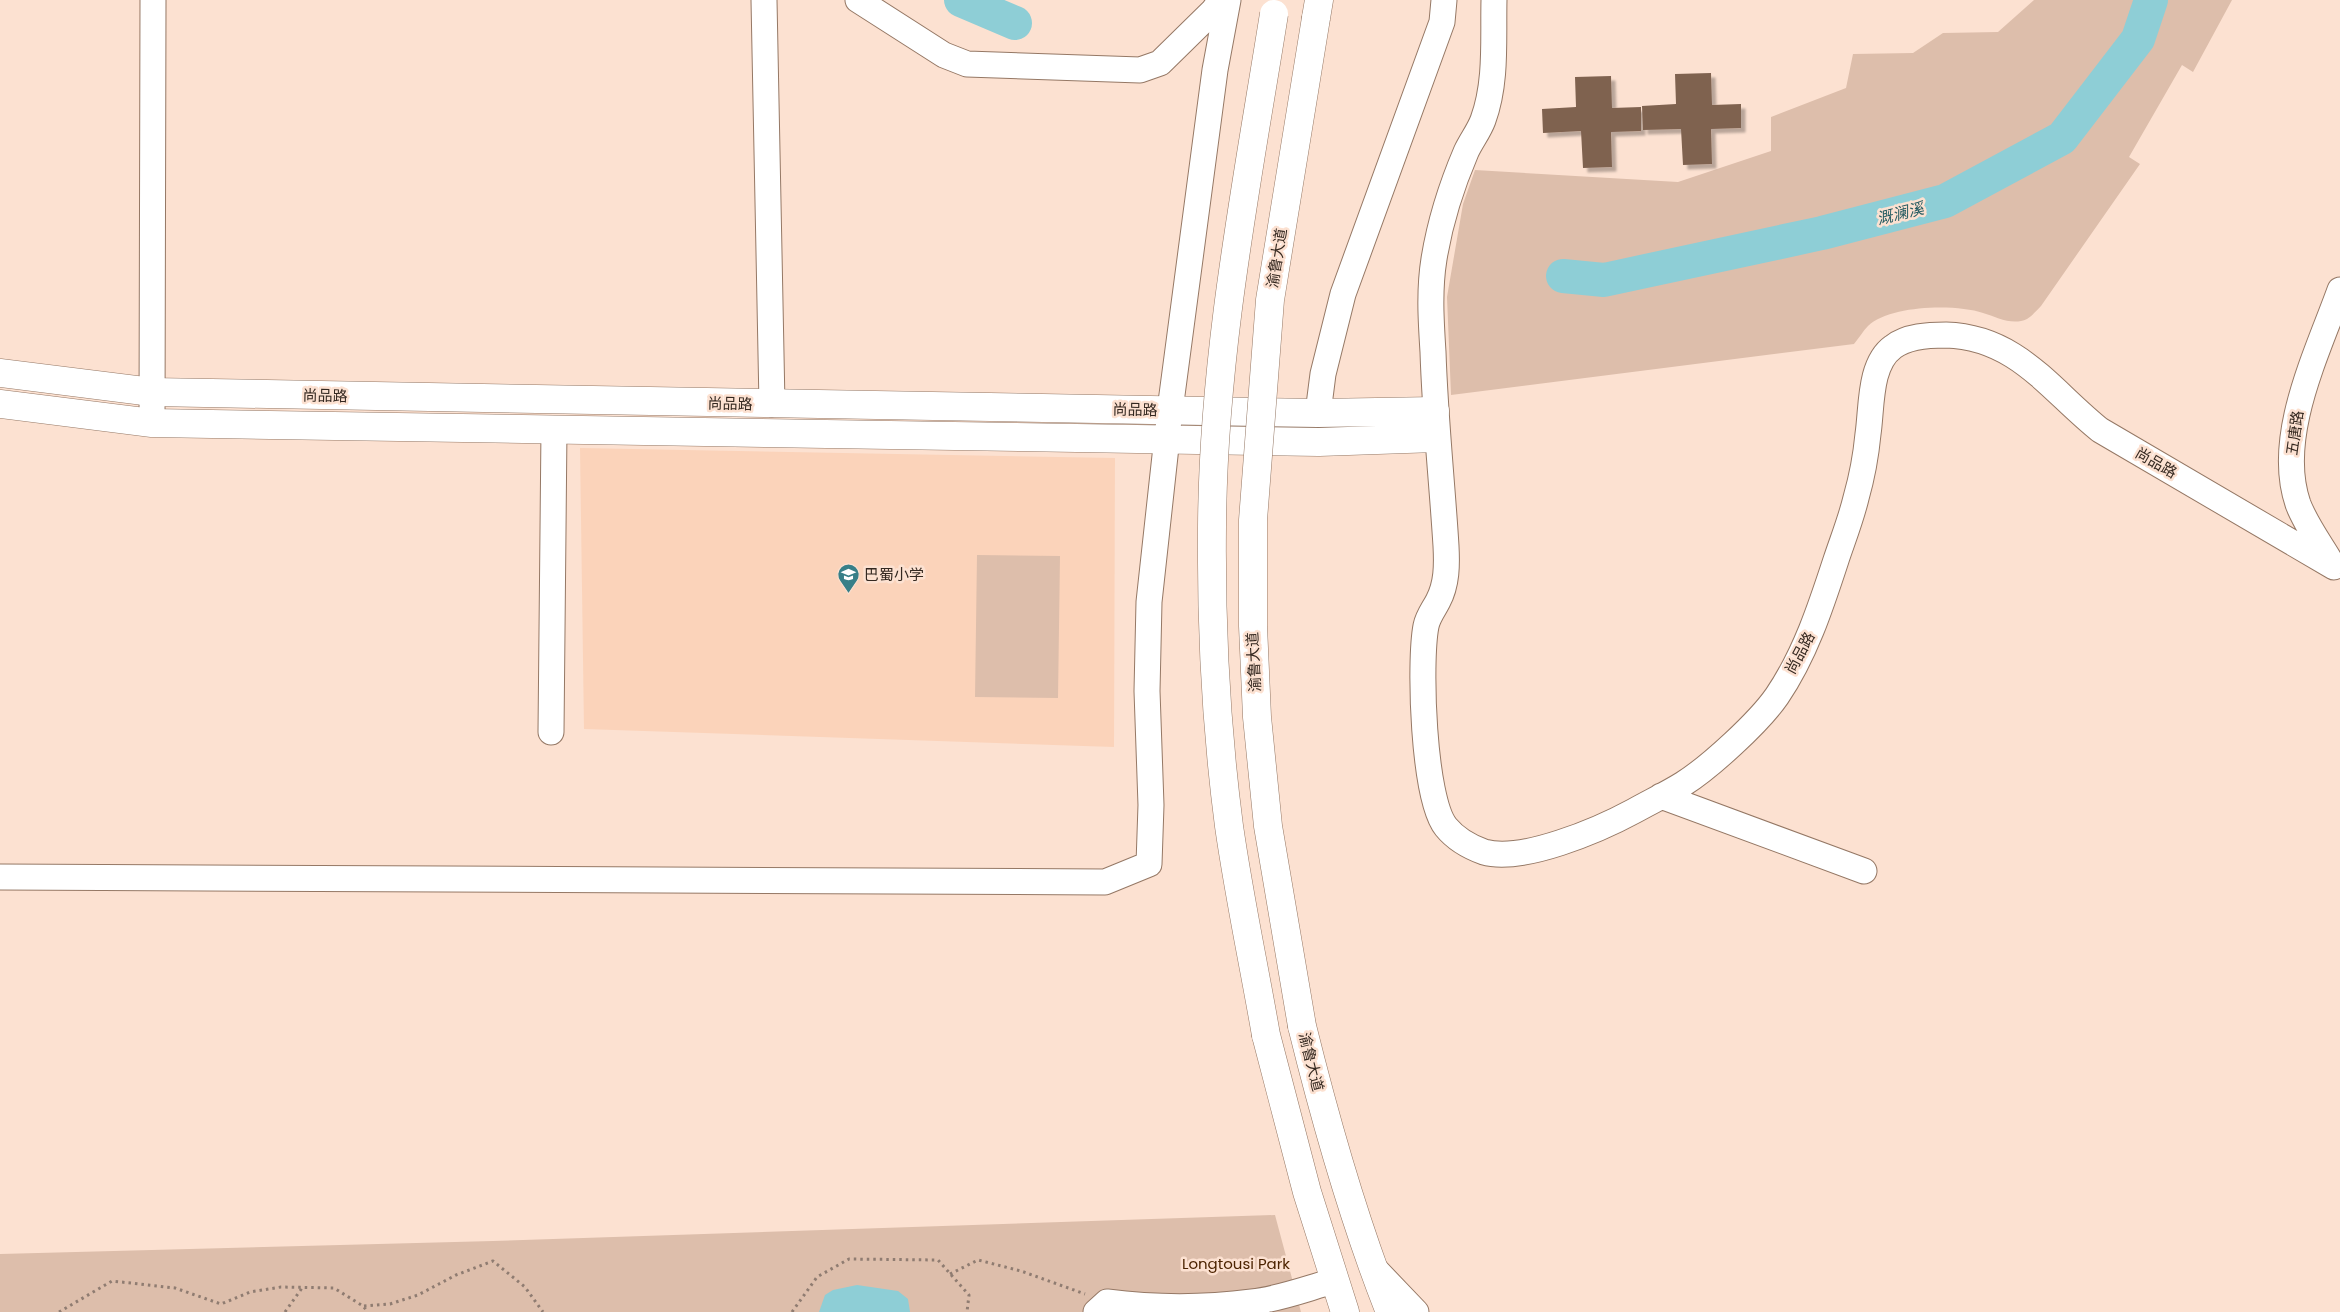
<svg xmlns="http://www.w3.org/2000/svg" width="2340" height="1312" viewBox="0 0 2340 1312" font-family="Poppins,'Noto Sans SC',sans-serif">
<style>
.built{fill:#fbd3ba}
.green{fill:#ddbeab}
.water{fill:#8eced6}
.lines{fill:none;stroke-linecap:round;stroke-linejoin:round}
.river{stroke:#8eced6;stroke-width:34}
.building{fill:#7f6250;filter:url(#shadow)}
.minor-casing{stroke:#957865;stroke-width:27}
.major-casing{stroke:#957865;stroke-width:29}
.highway-casing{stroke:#957865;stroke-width:29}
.path{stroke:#8f7c71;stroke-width:3;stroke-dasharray:2.5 4;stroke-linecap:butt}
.minor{stroke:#fff;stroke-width:25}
.major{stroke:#fff;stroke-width:28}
.highway{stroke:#fff;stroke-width:28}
.highway-bridge-casing{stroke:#957865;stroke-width:29;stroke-linecap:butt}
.highway-bridge{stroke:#fff;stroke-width:28}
.labels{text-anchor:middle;stroke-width:5;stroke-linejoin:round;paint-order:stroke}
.street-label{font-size:15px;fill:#342820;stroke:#fce1d1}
.poi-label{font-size:15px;fill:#342820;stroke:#fce1d1;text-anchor:start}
.park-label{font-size:15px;fill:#4c2301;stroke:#fce1d1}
.water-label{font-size:16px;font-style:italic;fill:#255b61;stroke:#fce1d1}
</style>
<defs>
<filter id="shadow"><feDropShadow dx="4.5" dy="4.5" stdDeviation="1" flood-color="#0004"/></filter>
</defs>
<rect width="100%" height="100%" fill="#fce1d1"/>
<path class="built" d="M 580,448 L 1115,458 L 1114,747 L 584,729 Z"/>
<path class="green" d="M 2034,0 L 2232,0 L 2193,72 L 2182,65 L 2129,157 L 2140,164 L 2041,306 C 2037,310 2032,316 2027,319 C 2012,326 1997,317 1983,313 C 1955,304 1891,305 1868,326 C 1863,331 1859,338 1854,344 L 1451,395 L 1447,297 L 1463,204 L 1475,170 L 1678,182 L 1771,151 L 1771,117 L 1846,88 L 1853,54 L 1913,53 L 1943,33 L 1998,32 Z
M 977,555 L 1060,556 L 1058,698 L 975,697 Z
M 1275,1215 L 1301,1312 L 0,1312 L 0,1254 L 493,1241 Z"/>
<path class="water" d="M 857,1285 L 898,1291 L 908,1299 L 910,1312 L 819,1312 L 825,1295 L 833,1290 Z"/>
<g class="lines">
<path class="river" d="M 961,0 L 1015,23
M 1563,276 L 1604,280 L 1822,233 L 1945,201 L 2062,138 L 2138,39 L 2151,0"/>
</g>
<path class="building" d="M 1711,73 L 1712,105 L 1741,104 L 1741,128 L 1711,129 L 1712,164 L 1683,165 L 1681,129 L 1643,130 L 1642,106 L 1676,104 L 1675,74 Z
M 1611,76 L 1612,108 L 1641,107 L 1641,131 L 1611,132 L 1612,167 L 1583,168 L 1581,131 L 1543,133 L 1542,109 L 1576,107 L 1575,77 Z"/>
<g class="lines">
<defs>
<path id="minor" d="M 764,0 L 772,404
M 858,0 L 944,55 L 967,64 L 1140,70 L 1160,63 L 1213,11 L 1221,0
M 1494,0 C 1493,39 1497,82 1483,120 C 1479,131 1471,141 1466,152 C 1451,187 1440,222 1434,259 C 1429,290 1431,321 1433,352 C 1435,417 1442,481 1446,546 C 1447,565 1447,584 1438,601 C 1434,609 1428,616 1426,626 C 1419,662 1423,799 1446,827 C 1455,838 1470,847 1484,852 C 1522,863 1599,830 1634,811 C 1650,802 1667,794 1683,784 C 1710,767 1759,722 1777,696 C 1805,655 1821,606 1836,560 C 1843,539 1851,519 1856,498 C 1862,477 1866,455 1868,434 C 1872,407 1869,364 1893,347 C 1907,336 1929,335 1946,335 C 2017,337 2050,390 2100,430 L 2334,567
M 1318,413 L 1323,374 L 1343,294 L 1442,22 L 1444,0
M 152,423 L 153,0
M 2332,564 C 2321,545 2306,525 2298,504 C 2275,437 2317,354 2340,290
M 551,732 L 554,429
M 1661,796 L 1864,871
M 0,877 L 1105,882 L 1149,864 L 1151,805 L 1147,691 L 1149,602 L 1170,410 L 1215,70 L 1228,0
M 1373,1267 L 1416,1312
M 1096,1312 L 1107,1302 C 1154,1308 1205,1308 1252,1302 C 1280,1299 1308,1288 1334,1281"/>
<path id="major" d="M 0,373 L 152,392 L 1318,413 L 1435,411
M 0,404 L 152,423 L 1319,442 L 1436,438"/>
<path id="highway" d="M 1316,18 L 1319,0
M 1302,1026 C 1326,1123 1353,1219 1390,1312
M 1266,1035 L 1307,1192 L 1345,1312"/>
</defs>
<use href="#minor" class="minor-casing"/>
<use href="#major" class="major-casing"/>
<use href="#highway" class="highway-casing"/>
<path class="path" d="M 950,1274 L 978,1260 L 1021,1271 L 1085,1294
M 364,1306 L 390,1304 L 418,1295 L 456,1275 L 493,1261 L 525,1287 L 543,1312
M 59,1312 L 112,1281 L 175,1288 L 221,1304 L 250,1292 L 281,1287 L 334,1288 L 363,1306 L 368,1312
M 285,1312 L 302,1288
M 792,1312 L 817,1277 L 849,1259 L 938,1260 L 969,1295 L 967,1312"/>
<use href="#minor" class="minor"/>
<use href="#major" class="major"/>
<use href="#highway" class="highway"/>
<defs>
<path id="highway-bridge" d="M 1302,1026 L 1268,826 L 1257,717 L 1253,626 L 1253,520 L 1270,300 L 1316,18
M 1266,1035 C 1254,966 1239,896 1229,826 C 1216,727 1211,626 1212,527 C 1213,354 1247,183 1274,14"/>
</defs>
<use href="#highway-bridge" class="highway-bridge-casing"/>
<use href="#highway-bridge" class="highway-bridge"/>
</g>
<defs>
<symbol id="school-pin" viewBox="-11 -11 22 30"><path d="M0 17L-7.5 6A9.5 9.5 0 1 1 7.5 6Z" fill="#377f88" stroke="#fce1d1"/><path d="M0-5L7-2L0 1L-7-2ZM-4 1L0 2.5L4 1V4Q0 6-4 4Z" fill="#fff"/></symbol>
</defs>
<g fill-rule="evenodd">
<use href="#school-pin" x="836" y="562" width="25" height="34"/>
</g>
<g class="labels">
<g class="street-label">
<text transform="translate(1277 258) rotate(-81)" y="5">渝鲁大道</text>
<text transform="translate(325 396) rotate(1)" y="5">尚品路</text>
<text transform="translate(730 404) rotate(1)" y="5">尚品路</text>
<text transform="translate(1135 410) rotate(1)" y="5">尚品路</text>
<text transform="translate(2295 433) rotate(-82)" y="5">五唐路</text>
<text transform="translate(2156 463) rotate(30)" y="5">尚品路</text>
<text transform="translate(1800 653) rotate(-62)" y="5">尚品路</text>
<text transform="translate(1254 662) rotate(-93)" y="5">渝鲁大道</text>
<text transform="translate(1311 1062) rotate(76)" y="5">渝鲁大道</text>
</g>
<g class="poi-label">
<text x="864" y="580">巴蜀小学</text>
</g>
<g class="park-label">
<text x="1236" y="1269">Longtousi Park</text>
</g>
<g class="water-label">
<text transform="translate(1900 213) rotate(-14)" y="6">溉澜溪</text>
</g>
</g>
</svg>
